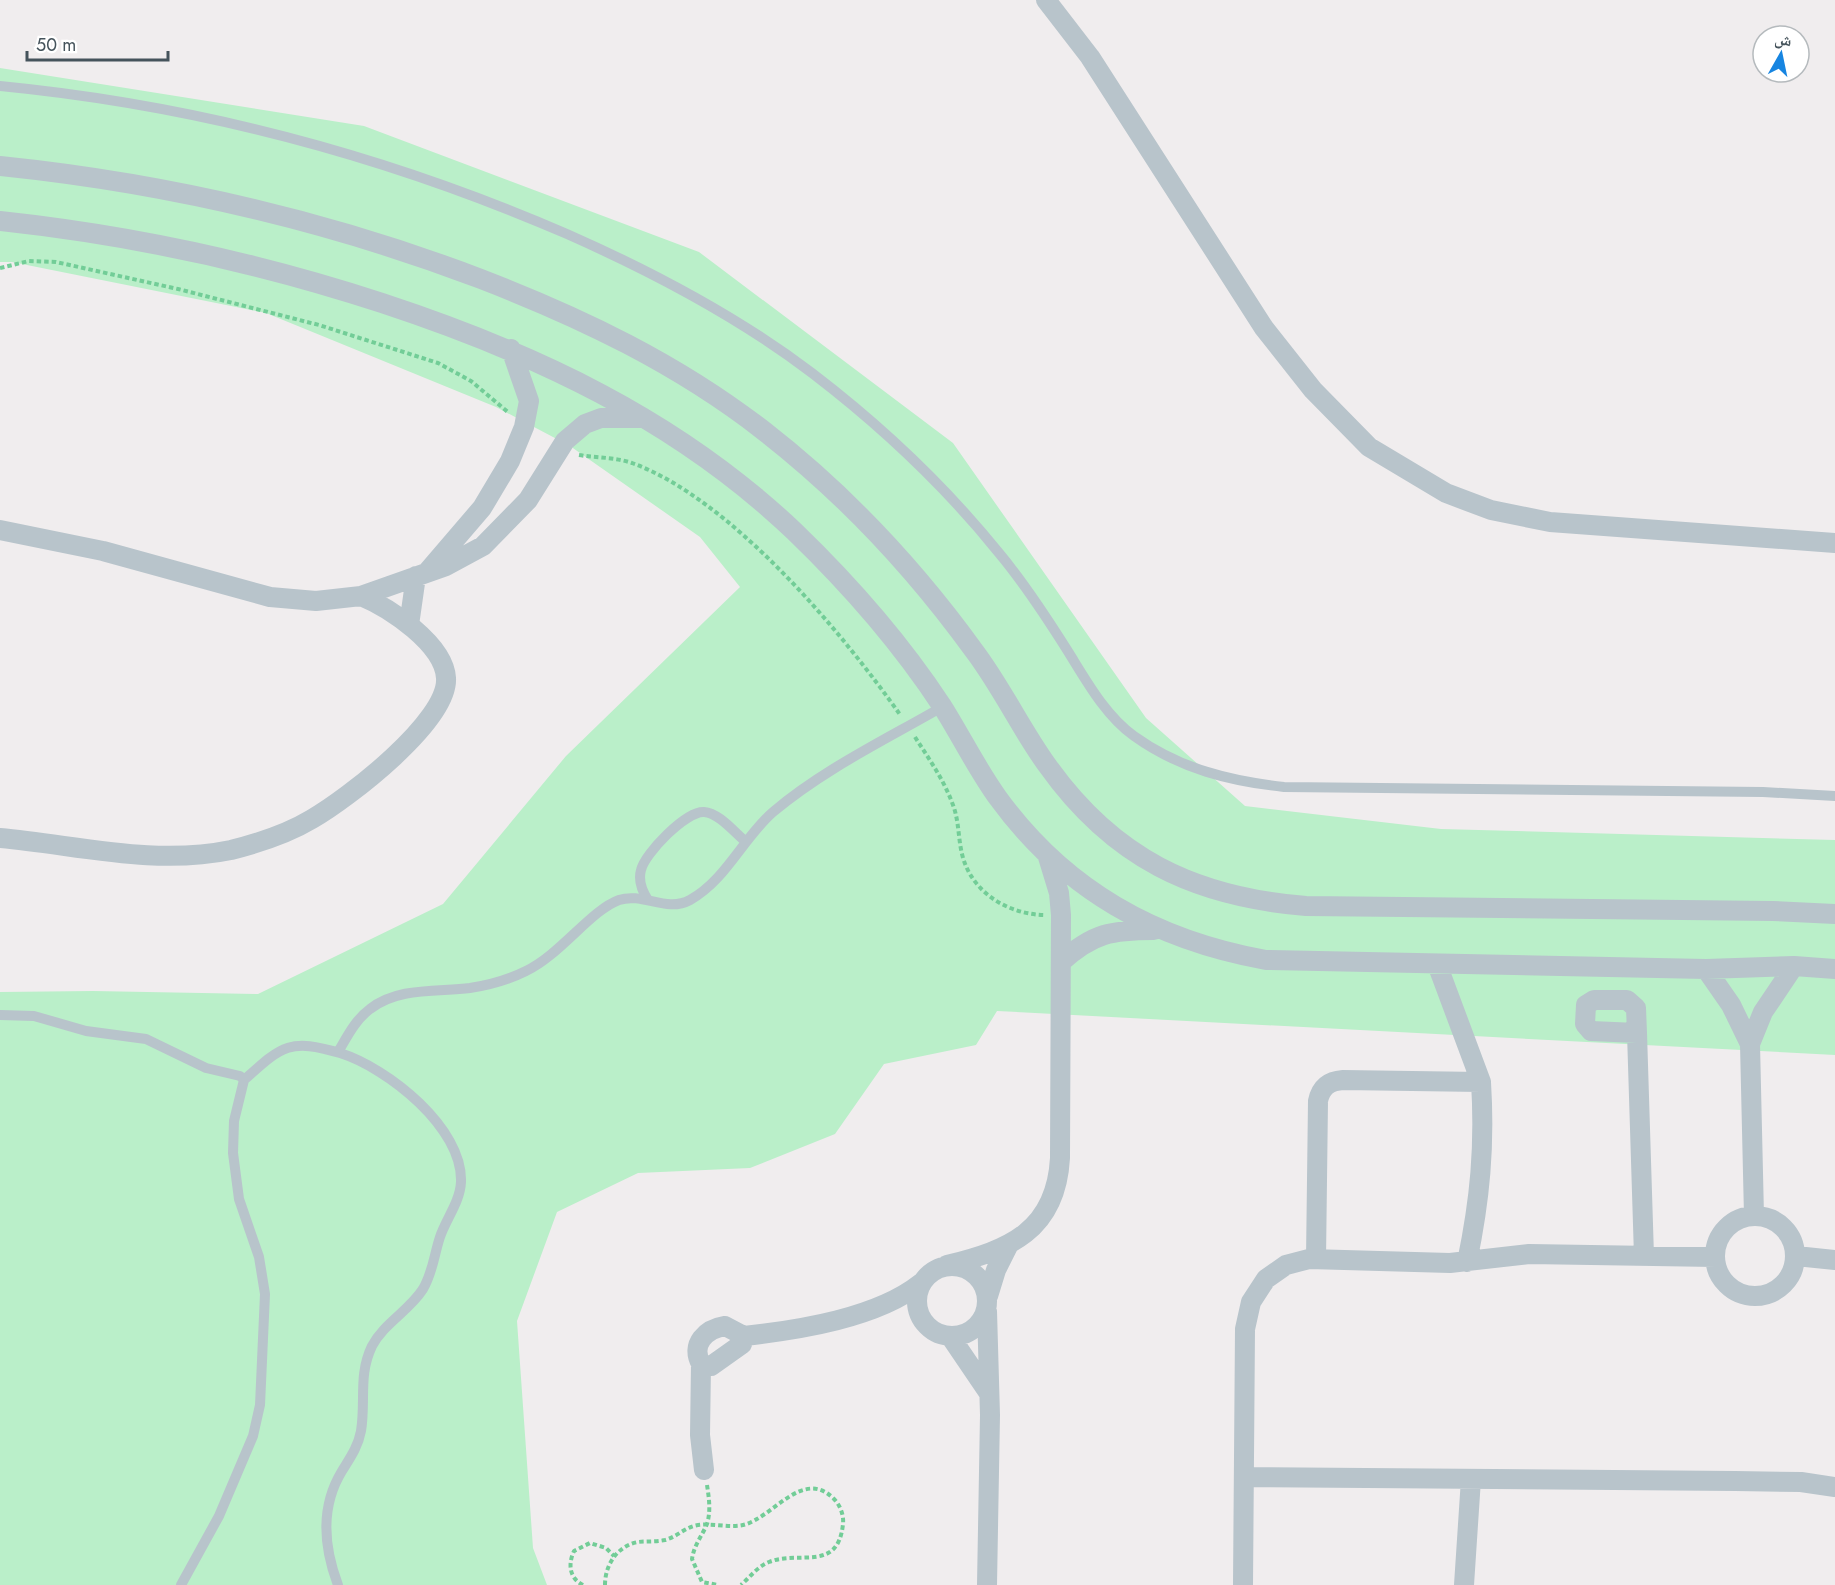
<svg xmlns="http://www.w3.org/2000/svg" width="1835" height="1585" viewBox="0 0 1835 1585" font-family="Jost,'Noto Naskh Arabic',sans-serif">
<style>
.green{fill:#baefc9}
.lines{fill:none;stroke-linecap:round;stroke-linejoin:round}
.path{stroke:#72cd97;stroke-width:4;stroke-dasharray:4.5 3;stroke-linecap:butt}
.service{stroke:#b8c4cb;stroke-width:10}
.minor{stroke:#b8c4cb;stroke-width:20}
</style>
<rect width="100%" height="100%" fill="#f0edee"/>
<path class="green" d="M 0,68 L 364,126 L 699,252 L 953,443 L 1146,718 L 1245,806 L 1441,829 L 1835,840 L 1835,1055 L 997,1011 L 976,1045 L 884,1064 L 835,1134 L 750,1168 L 638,1173 L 557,1212 L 517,1321 L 533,1548 L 547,1585 L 0,1585 L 0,992 L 93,991 L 258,994 L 443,904 L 566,756 L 740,587 L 700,537 L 570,446 L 496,407 L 266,313 L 12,262 L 0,262 Z"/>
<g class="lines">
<path class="path" d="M 0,268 L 29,261 L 56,262 L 178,289 L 319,325 L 438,363 L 471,381 L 509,413
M 579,455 C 597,458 615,457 632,463 C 731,499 841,631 901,716
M 915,737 C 929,759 944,780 953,805 C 959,821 958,837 962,854 C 971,892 1007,914 1044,915
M 707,1485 C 709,1498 711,1511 707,1524 C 702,1536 694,1545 692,1559 L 702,1582 L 718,1585
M 583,1585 C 569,1578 568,1564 574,1551 L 590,1543 L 606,1548 L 614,1556
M 605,1585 C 605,1565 617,1546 638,1542 C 647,1541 656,1542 665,1540 C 677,1537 685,1527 698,1525 C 713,1523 729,1528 743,1525 C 773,1518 803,1467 834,1499 C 840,1505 844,1515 843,1524 C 838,1573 799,1550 769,1562 C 757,1567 750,1577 741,1585"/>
<path class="service" d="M 0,86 C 195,105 387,156 567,234 C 653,272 737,316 812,373 C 880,425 945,486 999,553 C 1025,584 1047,618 1069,653 C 1087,682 1106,716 1134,736 C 1180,769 1230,781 1284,787 L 1763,792 L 1835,796
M 648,900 C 642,891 638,881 641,870 C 645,853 686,811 704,812 C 719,813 734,832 745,841
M 0,1015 L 34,1016 L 86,1031 L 146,1039 L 206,1068 L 240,1076 L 244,1080 L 234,1121 L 233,1153 L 239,1199 L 259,1257 L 265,1294 L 260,1405 L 253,1436 L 219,1516 L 181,1585
M 338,1052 C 347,1037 355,1020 370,1009 C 398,987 437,992 470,988 C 490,985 508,980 526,971 C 560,955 591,910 619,900 C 643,892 666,913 690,900 C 726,880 743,838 773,812 C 824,769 885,740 942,707
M 244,1080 C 282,1046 289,1038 340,1053 C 388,1068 463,1128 461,1182 C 460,1202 446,1219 440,1237 C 434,1255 433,1272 423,1289 C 409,1311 384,1323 372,1346 C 358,1375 366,1401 361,1431 C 358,1447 350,1458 342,1471 C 320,1507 324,1548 338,1585"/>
<path class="minor" d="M 1046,0 L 1090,57 L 1264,328 L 1313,390 L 1369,447 L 1446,493 L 1491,510 L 1550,522 L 1835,543
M 0,166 C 165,183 326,220 481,279 C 582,318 678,364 764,431 C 845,494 915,569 975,652 C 1002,688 1021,729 1047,765 C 1113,858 1194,897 1306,906 L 1773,911 L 1835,914
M 0,221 C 130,235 257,262 382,303 C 534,353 676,419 794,531 C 849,584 900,642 942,706 C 961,736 977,769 998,798 C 1065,890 1155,940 1266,960 L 1706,969 L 1794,966 L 1835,969
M 0,530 L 103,551 L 270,597 L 316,601 L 361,596 L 446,566 L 483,546 L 528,500 L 565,441 L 585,424 L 601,418 L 644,418
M 428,571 L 482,508 L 510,461 L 524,427 L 529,401 L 511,349
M 409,625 L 416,576
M 0,838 C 77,845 154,866 231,850 C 259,843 287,834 312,819 C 347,799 449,721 446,678 C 444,644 390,608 361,596
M 1061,962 C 1093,933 1112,930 1154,930
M 1437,964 L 1481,1082
M 1706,969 L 1731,1005 L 1750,1044
M 1637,1033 L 1591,1031 L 1585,1024 L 1586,1005 L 1594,1000 L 1627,1000 L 1636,1008 L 1637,1033 L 1644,1256
M 1754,1216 L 1750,1044 L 1763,1012 L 1794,966
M1715 1256a40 40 0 1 1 80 0a40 40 0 1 1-80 0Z
M 1796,1256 L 1835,1260
M 1316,1259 L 1318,1101 C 1321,1087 1329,1081 1343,1080 L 1481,1082 C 1485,1146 1480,1200 1467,1262
M 947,1265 C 1009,1250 1056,1231 1060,1158 L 1061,915 L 1059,893 L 1048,857
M917 1301a35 35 0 1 1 70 0a35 35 0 1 1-70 0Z
M 988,1296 L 996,1270 L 1008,1246
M 987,1311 L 990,1415 L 987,1585
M 725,1326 L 744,1336 L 742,1344 L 711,1366 L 701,1364 C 690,1344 706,1329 725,1326 Z
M 744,1336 C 799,1330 877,1318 921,1283
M 950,1336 L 988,1392
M 701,1364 L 700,1435 L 704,1470
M 1244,1477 L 1735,1481 L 1801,1482 L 1835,1487
M 1243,1585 L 1245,1329 L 1251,1302 L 1266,1279 L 1286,1265 L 1309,1259 L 1450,1263 L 1529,1254 L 1715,1257
M 1464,1585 L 1471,1479"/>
</g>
<g transform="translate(1781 54) rotate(9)"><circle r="28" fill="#ffffff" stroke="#b5babd" stroke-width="1.5"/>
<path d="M0-4.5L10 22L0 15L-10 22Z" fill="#1785e1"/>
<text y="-9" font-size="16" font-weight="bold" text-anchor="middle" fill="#45535b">ش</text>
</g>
<path d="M27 51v9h141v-9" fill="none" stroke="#45535b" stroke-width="3"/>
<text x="36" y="51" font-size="18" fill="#45535b" stroke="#ffffff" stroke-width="4.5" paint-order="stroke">50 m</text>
</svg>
